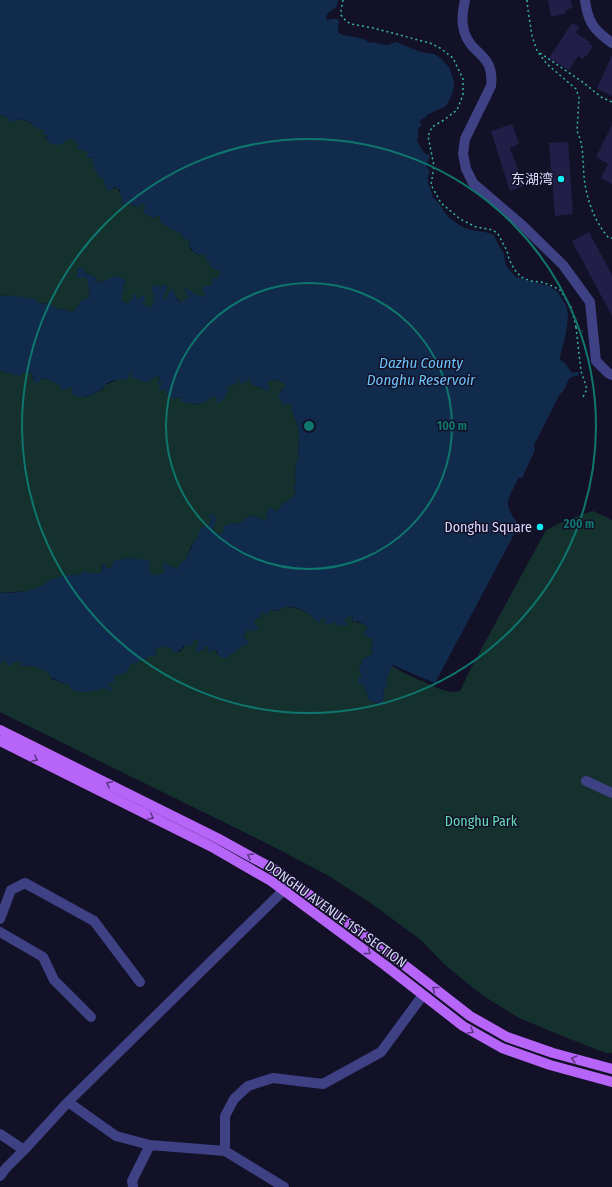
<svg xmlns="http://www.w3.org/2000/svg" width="612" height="1187" viewBox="0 0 612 1187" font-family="'Fira Sans Condensed','Noto Sans SC',sans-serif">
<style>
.green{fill:#14312e}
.water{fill:#112b4c}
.building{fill:#231e48}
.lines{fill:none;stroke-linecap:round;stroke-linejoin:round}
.path{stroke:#35b5a4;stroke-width:1.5;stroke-dasharray:2 3;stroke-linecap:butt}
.minor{stroke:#3e4184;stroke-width:10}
.major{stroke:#b765f8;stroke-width:10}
.oneway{stroke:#5d3786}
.ring{fill:none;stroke:#0f766e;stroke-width:2}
.poi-dot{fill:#0eeff5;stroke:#131128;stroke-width:1.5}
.labels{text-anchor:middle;stroke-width:3;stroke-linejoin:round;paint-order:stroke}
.poi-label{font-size:14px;fill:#dbd9fd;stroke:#131128;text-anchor:end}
.park-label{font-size:14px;fill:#67dbb6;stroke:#131128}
.street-label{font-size:14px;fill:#dbd9fd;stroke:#131128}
.water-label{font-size:15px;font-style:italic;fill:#6cc2f9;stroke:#131128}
.centre{fill:#0f766e;stroke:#131128;stroke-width:2}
.ring-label{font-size:12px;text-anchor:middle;font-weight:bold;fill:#0f766e;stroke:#131128;stroke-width:3;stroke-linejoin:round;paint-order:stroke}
</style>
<rect width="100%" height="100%" fill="#131128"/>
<path class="green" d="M 0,115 L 7,117 L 10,120 C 20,119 29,119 36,128 L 45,129 L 44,133 L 47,135 L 46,139 L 65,142 L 68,139 L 75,138 C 76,142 80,146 81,149 L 88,152 L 88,158 L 91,157 C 95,162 93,168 97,172 L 97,175 L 103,178 L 107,189 L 117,188 L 123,197 L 121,200 L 136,207 L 137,207 L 140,204 L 142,203 L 145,205 L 145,208 L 143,213 L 146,215 L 154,218 L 158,216 L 160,216 L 160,222 L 173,230 L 180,232 C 181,239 188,238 191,244 L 188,246 C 191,249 194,254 198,254 C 201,255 203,253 207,254 L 210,263 L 210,266 L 221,272 L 217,279 L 212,278 C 213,283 212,285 208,286 L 206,286 L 206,296 L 201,297 L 184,288 L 188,295 L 189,298 L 185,299 L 183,302 L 181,302 L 170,291 L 166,300 L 164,299 L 163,296 L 165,293 L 167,286 L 162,285 L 162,287 L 152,290 C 156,296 155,303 150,308 L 142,304 L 144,301 L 137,299 L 135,295 L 133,299 L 128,304 L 121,300 L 121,294 L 125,281 L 124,279 L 116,276 L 108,280 L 96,282 L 95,281 L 96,278 L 78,268 L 77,270 L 78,275 C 81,276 86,277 88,278 C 89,280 90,295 89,298 L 79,303 L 77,308 L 72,312 L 63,309 L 60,310 C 53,307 49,302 40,304 C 29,297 13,295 0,296 Z
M 0,371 L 21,376 L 22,373 C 26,372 29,371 33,374 L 31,376 L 32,378 L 40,381 L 42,378 L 52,380 L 65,389 L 71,387 L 73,388 L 71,391 L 87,397 L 94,394 L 95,391 L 96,391 L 98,392 L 102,390 L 105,385 L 129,375 L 130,372 C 136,376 142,385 150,380 C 152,379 154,377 156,376 L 158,376 L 160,380 L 157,383 L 163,383 L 162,385 L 159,386 L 163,390 L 165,389 C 169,392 170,397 176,399 L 177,397 C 187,400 192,408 204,402 C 208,400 211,397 216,396 L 222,399 L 228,392 L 226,387 L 231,385 L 235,384 L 237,381 L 236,378 L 238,378 L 240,383 L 246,382 L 249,378 L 253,385 L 261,388 L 264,387 L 263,389 L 268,390 L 268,382 C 274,378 278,381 285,384 L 285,387 L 281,390 L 280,398 L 282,400 L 281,402 L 283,404 L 290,404 L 292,407 L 292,411 L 298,426 L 299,436 L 298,460 L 296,465 L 295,474 L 296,482 L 294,486 L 296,492 L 293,498 L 282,504 L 278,511 L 277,512 L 272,508 L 268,511 L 266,517 L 267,521 L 251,515 L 244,520 L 242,523 L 229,524 L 225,526 L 224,531 L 222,534 C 218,534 215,533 213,529 L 215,521 L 210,517 L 212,518 C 210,527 201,535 195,541 C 190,546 188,555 185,561 L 181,562 L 177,570 L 165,563 L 165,572 L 162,575 L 153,575 L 149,571 L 150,563 C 134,558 130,557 113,561 L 113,566 L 109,569 L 105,565 L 102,565 L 101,573 L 98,574 L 70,575 L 50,580 L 41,587 L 28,591 L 0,593 Z
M 593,511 L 612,520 L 612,1053 L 606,1053 L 560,1035 L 519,1018 L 482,995 L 444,964 L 421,940 L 372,904 L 329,876 L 270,845 L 0,712 L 0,662 L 2,662 L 5,658 L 6,662 L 11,663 L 16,660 L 21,663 L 20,665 L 24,666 L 34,666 L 49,673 L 52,679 L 65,684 L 67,683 C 71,685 71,689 76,691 C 85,694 93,689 102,688 C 105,688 108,689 111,689 L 110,687 L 107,686 L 109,683 L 112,684 L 114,676 L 123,674 L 131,664 L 149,656 L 157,655 L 155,651 L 156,649 L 161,646 L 173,648 L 171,651 L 180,652 L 185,645 L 192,643 L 194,640 L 196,639 L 199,640 L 199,644 L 200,651 L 204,649 L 206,646 L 208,646 L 209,647 L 207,651 L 215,649 L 217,654 L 226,658 L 240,646 L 245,646 L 248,641 L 243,638 L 247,630 L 258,627 L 254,623 L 256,618 L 260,619 L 261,617 L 260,614 L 262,612 L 267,615 L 271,610 C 273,610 275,611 277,611 C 281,610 283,607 286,607 C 297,606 309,613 316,620 L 322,617 L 325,618 L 325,622 L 332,622 L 333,621 L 339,625 L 346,626 L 347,623 L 343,621 L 343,620 L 345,619 L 348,616 L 352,616 L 353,619 L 352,622 C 359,622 364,623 368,628 L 364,632 L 367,637 L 372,638 L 373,644 L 371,650 L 373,652 L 372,655 L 369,655 L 366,658 L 361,661 L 362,663 L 359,670 L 362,676 L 361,677 L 358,678 L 358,682 L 363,683 L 362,685 L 366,688 L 365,691 L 368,694 L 368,699 L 377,704 L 381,703 C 385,691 385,677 392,666 L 406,674 L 440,689 L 450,692 L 460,691 L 470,670 L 546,530 C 561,522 576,516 593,511 Z"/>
<path class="water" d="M 0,0 L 338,0 L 337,6 L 327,14 L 326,19 L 328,20 C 332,19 336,18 339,20 L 338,28 L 339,33 L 343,35 L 364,39 L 370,43 L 374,42 L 380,44 L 388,45 L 396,42 L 421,52 L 434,54 L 440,58 L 449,67 L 454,82 L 453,92 L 446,106 L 427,115 L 425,118 L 423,118 L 419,122 L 422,125 L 418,129 L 418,138 L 417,141 L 424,153 L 430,156 L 426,166 L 430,171 C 424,183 432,188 433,198 C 442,203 443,214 452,220 C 457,224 465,229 472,230 C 480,232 485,231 494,235 L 499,246 L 504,253 L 505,262 L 506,266 L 516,277 L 549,286 L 558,292 L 567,308 L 568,317 L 566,333 L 560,357 L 560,360 L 566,364 L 571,372 L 574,373 L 577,372 L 579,373 L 577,376 C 564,376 569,388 560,394 L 534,445 L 535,450 L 522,478 L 518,478 C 516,484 509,496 508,502 C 508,511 514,519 519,525 L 435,683 L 420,677 L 393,665 L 390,670 L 386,680 L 387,685 L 383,693 L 384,698 L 382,702 L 378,704 L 368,699 L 368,694 L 365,691 L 366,688 L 362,685 L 362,682 L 360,684 L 358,683 L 358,678 L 361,677 L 362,676 L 359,670 L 362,663 L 362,659 L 366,658 L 369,655 L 372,655 L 373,652 L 371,649 L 373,644 L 372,638 L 365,636 L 365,633 L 363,633 L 368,628 L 364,625 L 364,624 L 357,621 L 355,622 L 353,622 L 353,617 L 350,616 L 346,618 L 347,620 L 345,619 L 343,620 L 343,621 L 348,623 L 346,626 L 339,625 L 335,625 L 335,622 L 333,621 L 331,624 L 327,625 L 325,623 L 325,619 L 322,617 L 321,618 L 320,623 C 316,621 314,618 310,615 C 304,610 293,605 285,607 C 282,608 279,610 276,611 L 271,610 L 267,615 L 262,612 L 260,614 L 261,616 L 260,619 L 256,618 L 254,623 L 258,627 L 256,631 L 247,630 L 243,638 L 249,641 L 246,645 L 243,646 L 242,647 L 240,647 L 236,651 L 228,656 L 227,658 L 220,657 L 215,649 L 210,652 L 207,652 L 209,647 L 208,646 L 206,646 C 203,651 200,652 195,651 L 199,641 L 196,639 L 194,640 L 190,646 L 184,645 C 180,650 179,654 171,651 L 173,648 L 161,646 L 156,649 L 155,651 L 157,655 C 145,656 142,662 131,664 L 125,674 L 123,674 L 114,676 L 115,683 L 110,683 L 107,686 L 111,687 L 112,690 L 109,691 L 104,688 L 88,692 C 83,691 75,694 71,688 C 70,686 69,684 67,683 L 65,684 L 50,677 L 50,674 L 49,673 C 41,669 32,664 24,666 L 20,665 L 21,663 L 17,660 L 16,662 L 12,663 L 10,666 C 5,665 7,660 5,658 L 2,663 L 0,662 L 0,593 C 13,593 28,592 40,587 C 44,586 46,582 50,580 C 57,577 74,573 81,575 L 82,572 C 88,571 95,575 101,573 L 104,562 L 106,567 L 109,569 L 113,566 L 113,561 L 128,558 L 149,560 L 150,563 L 149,571 L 153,575 L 162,574 L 165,572 L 163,567 L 163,564 L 165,563 L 177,570 L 181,562 L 185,561 L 194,542 L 194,540 L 198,539 L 199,537 L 198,534 L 203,526 L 207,527 L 210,523 L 212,519 L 210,517 L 208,517 L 207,515 L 214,515 L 216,518 L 213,529 L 215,532 L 222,534 L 224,531 L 223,528 C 229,522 235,524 242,523 L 244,520 L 251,515 L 267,521 L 266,516 L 269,509 L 272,508 L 277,512 L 278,511 L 282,504 L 293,498 L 296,492 L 294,488 L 296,482 L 295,474 L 296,465 L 298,460 L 299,436 L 298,426 L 292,411 L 292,407 L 290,404 L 283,405 L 281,402 L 282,400 L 278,396 L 280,392 L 285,387 L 285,384 C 278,380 274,378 268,382 L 267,384 L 270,389 L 268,390 L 263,389 L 264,387 L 261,388 L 251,384 L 251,380 L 249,378 L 246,382 L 240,383 L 238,378 L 236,378 L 237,383 L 226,387 L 228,392 L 221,402 L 217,402 L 216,400 L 217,396 C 212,396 209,400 205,402 C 198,405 188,404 181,401 L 181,398 L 177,397 L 175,399 L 174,399 L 166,393 L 167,390 L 165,389 L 161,391 L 159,390 L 159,386 L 162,385 L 163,383 L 161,382 L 158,385 L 157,383 L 160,379 L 158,376 L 156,376 L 148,382 C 142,381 137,380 132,377 L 132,373 L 130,372 L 128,379 C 121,380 111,379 105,385 C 102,388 103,389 98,392 L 96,391 L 95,391 L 94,394 C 85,397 78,400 71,393 L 73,388 L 71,387 L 62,390 L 60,388 L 59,385 L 48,379 L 42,378 L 38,383 L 35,383 L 33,380 L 35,379 L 31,376 L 33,374 L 31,372 L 28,374 L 28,372 L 26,371 L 24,374 L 22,373 L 21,376 L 0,371 L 0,296 L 15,296 L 35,299 L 40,304 L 49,303 L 59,310 L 63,309 L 72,312 L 77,308 L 80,301 L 89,298 L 90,293 L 87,278 L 82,277 L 78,278 L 76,277 L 78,275 L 77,271 L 78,268 L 80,268 L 84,269 L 84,272 L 96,278 L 95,281 L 96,282 C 100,282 106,281 109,279 C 116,275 117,276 124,279 L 125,281 C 124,285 123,287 123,290 C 121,298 119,300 128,304 L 130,300 L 133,299 L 133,294 L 135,294 L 137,299 L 139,299 L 142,295 L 143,295 L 146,299 L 142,304 L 150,308 C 157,301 153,295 152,287 L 155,285 L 161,287 L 164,285 L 167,286 L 167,290 L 163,296 L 164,299 L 166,300 L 168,294 L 172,289 L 174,290 C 174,295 177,302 182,302 L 185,299 L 187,299 L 189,298 L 188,295 L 184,287 L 199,296 L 204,297 L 206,294 L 202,291 L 204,286 L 210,286 L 213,282 L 211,281 L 212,278 L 217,279 L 221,272 L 210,266 L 209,264 L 210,263 L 205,259 L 206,254 L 200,255 L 193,252 L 193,250 L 188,246 L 191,244 C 188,238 181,239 180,232 L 173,230 L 160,222 L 160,216 L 158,216 L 154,218 L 146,215 L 143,213 L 145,208 L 145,205 L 142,203 L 140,204 L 138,207 L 130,204 L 124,204 L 121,202 L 123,196 L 119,195 L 120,190 L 117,188 L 114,187 L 111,191 L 108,190 L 104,183 L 104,179 L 100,178 L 97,175 L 97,172 C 92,167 95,163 91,157 L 86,157 L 88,152 L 83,150 L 79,150 L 77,149 L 79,144 L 75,143 L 75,139 L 68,139 C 62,146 54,147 47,141 L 47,135 L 44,133 L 42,134 L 42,132 L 45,131 L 45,129 C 38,130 38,129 33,125 C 30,121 25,120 20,119 C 18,121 12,122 9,121 L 10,120 L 7,117 L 0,115 Z"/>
<path class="building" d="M 548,0 L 570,0 L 573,7 L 565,11 L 566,13 L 551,17 Z
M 572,23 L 580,27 L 576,33 L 590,42 L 589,44 L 593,46 L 586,57 L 585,56 L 583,59 L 578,56 L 569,70 L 549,58 Z
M 612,55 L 612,96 L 597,89 L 597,88 Z
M 512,124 L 519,144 L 510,148 L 524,186 L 510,191 L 491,131 Z
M 612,125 L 612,184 L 601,178 L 608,164 L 596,157 Z
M 568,142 L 573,214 L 555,216 L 549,143 Z
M 589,232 L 612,275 L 612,316 L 572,241 Z"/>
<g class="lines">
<path class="path" d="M 343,0 L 341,11 L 341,15 L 346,21 L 351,24 L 373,28 L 430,43 L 440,48 L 453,58 L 463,79 L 463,95 L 457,110 L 444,120 L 432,127 L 428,136 L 434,166 L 431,185 L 441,203 L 460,219 L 476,227 L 493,230 L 498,234 L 507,251 L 509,259 L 514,269 L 521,277 L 531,281 L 541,282 L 550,285 L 560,290 L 571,307 L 576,327 L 580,331 L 583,331
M 527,0 L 528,10 L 532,36 L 537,51 L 547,64 L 576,89 L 579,98 L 577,131 C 585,148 582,166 585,184 C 588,203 596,224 609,238 L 612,238
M 540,53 L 584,83 L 601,97 L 612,102
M 576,327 L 581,371 L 587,389 L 583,397"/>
<path class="minor" d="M 465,0 C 463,10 461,20 464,31 C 471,56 495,53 491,86 L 465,139 L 463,154 L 466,169 L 473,183 L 522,225 L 563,265 L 590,302 L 596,361 L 608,373 L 612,375
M 585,0 C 588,23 594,30 612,43
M 586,781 L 612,793
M 0,919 L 11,890 L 25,883 L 94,921 L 140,982
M 0,932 L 43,957 L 54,980 L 91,1017
M 68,1102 L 116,1136 L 150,1145 L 225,1151 L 284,1187
M 0,1134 L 24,1150
M 225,1151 L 225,1116 L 234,1099 L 248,1086 L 273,1078 L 323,1084 L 381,1052 L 423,995
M 0,1176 L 6,1168 L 24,1150 L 68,1102 L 292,882
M 133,1187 L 132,1181 L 150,1145"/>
<path class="major" d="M 0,730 L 217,838 L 277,871 L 394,957 L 470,1016 L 507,1037 L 553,1053 L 612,1069
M 0,741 L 212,847 L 271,881 L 386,966 L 463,1026 L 502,1048 L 550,1065 L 612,1082"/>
</g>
<defs><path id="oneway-chevron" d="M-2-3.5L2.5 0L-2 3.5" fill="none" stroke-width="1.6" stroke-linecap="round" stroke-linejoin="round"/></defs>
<g class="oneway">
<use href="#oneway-chevron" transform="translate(35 759) rotate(27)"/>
<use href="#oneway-chevron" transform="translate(109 784) rotate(-153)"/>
<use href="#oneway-chevron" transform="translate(151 817) rotate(27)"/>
<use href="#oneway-chevron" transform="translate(250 856) rotate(-152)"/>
<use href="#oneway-chevron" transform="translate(368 952) rotate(37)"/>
<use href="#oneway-chevron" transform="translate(435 989) rotate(-142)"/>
<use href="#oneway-chevron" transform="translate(471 1031) rotate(30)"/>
<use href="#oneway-chevron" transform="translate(574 1059) rotate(-165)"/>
</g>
<g class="ring">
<circle cx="309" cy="426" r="143"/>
<circle cx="309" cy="426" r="287"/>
</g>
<g class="poi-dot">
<circle cx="561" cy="179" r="4"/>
<circle cx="540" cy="527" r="4"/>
</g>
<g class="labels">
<g class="poi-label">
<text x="553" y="184">东湖湾</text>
<text x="532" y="532">Donghu Square</text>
</g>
<g class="park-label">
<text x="481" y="826">Donghu Park</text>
</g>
<g class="street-label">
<text transform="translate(336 914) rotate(36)" y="5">DONGHU AVENUE 1ST SECTION</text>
</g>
<g class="water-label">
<text x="421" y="368">Dazhu County<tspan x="421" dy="17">Donghu Reservoir</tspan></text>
</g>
</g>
<circle cx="309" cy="426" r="6" class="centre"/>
<g class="ring-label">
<text x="452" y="430">100 m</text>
<text x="579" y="528">200 m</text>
</g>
</svg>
